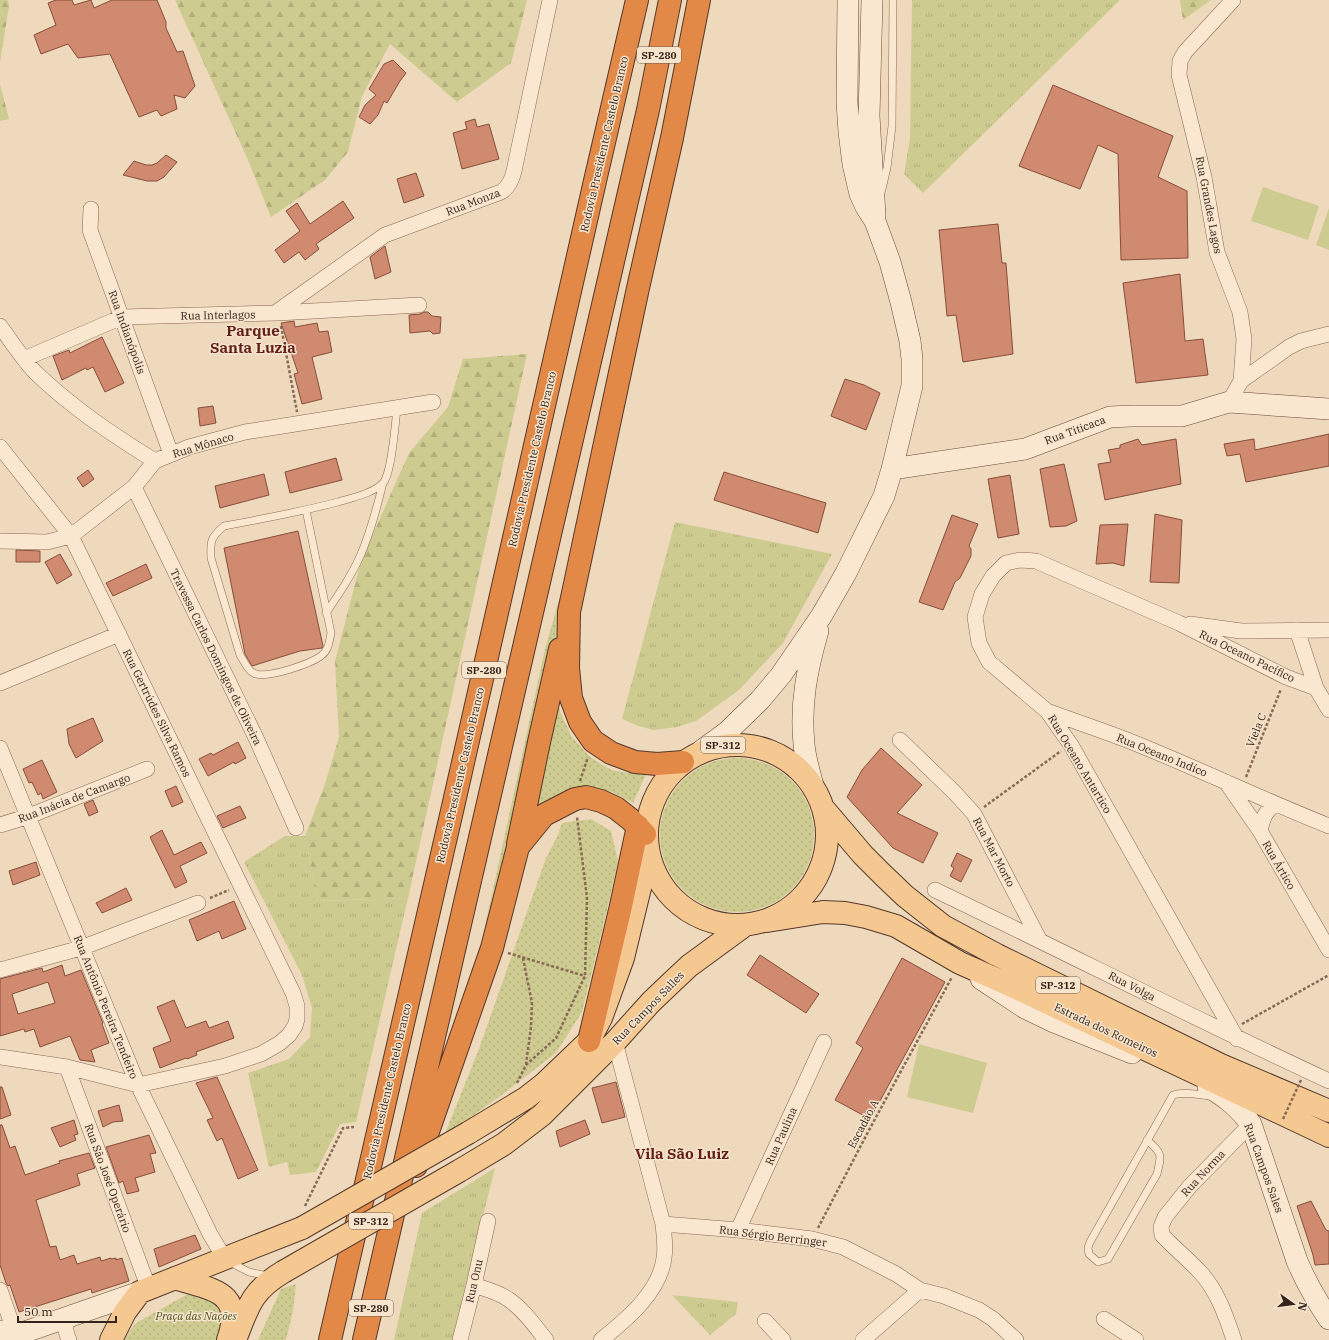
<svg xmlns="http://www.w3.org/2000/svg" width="1329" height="1340" viewBox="0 0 1329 1340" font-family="'IBM Plex Serif',serif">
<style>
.grass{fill:url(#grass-tufts)}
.forest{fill:url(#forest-firs)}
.park{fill:url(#park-dots)}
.pitch{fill:#cdcb90}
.building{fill:#cf8a70;stroke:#874e3a;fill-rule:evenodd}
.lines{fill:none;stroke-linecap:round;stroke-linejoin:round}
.lane-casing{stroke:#876955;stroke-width:8}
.street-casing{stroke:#876955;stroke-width:16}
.secondary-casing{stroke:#684a39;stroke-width:22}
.primary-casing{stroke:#54382a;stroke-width:24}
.highway-casing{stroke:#54382a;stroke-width:24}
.path{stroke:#876955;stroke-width:2.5;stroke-dasharray:3 2;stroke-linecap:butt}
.lane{stroke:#fae7cf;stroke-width:7}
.street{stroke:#fae7cf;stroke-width:15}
.secondary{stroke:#fae7cf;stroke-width:21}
.primary{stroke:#f5c891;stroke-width:22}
.highway{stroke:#e38948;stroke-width:22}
.primary-bridge-casing{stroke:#54382a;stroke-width:24;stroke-linecap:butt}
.path-bridge{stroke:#876955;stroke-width:2.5;stroke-dasharray:3 2;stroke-linecap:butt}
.primary-bridge{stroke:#f5c891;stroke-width:22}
.labels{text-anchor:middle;stroke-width:3;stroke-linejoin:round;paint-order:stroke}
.shield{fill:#f6e4cc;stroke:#6f5e50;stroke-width:1}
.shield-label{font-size:10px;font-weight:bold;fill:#35241b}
.street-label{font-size:11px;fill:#35241b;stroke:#f6e4cc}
.park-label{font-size:11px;font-style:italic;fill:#4d5320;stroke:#f6e4cc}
.district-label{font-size:15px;font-weight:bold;fill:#631e19;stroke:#f6e4cc}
</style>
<defs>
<pattern id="grass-tufts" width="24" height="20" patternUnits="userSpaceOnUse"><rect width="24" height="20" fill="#cdcb90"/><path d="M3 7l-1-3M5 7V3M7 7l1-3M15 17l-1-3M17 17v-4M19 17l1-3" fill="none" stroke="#b1ae7c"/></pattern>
<pattern id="forest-firs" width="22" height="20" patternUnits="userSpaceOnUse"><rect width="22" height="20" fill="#cdcb90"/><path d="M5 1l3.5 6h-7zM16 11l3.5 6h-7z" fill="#b1ae7c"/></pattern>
<pattern id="park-dots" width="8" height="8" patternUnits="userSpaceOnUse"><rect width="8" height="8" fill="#cdcb90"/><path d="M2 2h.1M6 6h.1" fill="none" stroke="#b1ae7c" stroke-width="1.8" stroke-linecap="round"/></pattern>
</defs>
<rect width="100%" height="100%" fill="#efd9bc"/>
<path class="grass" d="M 912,0 L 1120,0 L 923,193 L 904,174 L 910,139 Z
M 675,522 L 832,554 L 783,643 L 739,690 L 696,721 L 677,727 L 653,730 L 636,725 L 622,719 Z
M 285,836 L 305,836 L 318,901 L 408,898 L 356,1122 L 340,1124 L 316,1172 L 290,1175 L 287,1162 L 269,1167 L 248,1073 L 289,1059 L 310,1037 L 312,1008 L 302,975 L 244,862 Z
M 495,1168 L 452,1340 L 394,1340 L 422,1213 Z
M 672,1295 L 738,1302 L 736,1314 L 710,1335 Z"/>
<path class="forest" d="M 0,0 L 8,0 L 9,6 L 0,62 Z
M 175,0 L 527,0 L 511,63 L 457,102 L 390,44 L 362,96 L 348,152 L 325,180 L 271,217 L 248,160 Z
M 1180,0 L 1211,0 L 1183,20 Z
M 0,84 L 9,119 L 0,121 Z
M 527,354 L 408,898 L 318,901 L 305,836 L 325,784 L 339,737 L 335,661 L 361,561 L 409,453 L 448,407 L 463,359 Z"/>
<path class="park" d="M 574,547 L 555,679 L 560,712 L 572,737 L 590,757 L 611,770 L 629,773 L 646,774 L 633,803 L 612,792 L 588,787 L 567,790 L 543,803 L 526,825 L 482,940 L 545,649 Z
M660 835a77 77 0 1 1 154 0a77 77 0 1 1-154 0Z
M 591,819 L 611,831 L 618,861 L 607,910 L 582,1012 L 556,1053 L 499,1097 L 444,1136 L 479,1049 L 546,858 L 557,837 L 562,823 Z
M 296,1284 L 293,1311 L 286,1340 L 258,1340 L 281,1289 Z
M 194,1292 L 222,1301 L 222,1340 L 125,1340 L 129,1332 L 136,1323 L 186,1295 Z"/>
<path class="pitch" d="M 1263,187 L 1319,206 L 1308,240 L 1251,221 Z
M 1329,208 L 1329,250 L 1316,245 Z
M 919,1044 L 987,1063 L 973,1113 L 907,1097 Z"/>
<path class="building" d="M 56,0 L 72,0 L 74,5 L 91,0 L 94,8 L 112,0 L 157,0 L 166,22 L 166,28 L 177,52 L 183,51 L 195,86 L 185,98 L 174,95 L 177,109 L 161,116 L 157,110 L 139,117 L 110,54 L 78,58 L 68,44 L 41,54 L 34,35 L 56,25 L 48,3 Z
M 393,60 L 406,73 L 400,81 L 387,103 L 384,101 L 378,115 L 370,124 L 359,117 L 365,105 L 376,95 L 369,89 L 384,64 Z
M 1053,85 L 1173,136 L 1158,177 L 1187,191 L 1188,258 L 1121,260 L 1118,154 L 1098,145 L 1080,189 L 1019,166 Z
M 475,119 L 477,127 L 489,124 L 499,159 L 462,169 L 453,133 L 467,129 L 465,122 Z
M 166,155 L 177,162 L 164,177 L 157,181 L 147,181 L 123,175 L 134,161 L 146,165 L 152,165 L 157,163 Z
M 416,173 L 424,196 L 404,203 L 397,179 Z
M 343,201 L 354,218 L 316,244 L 319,249 L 305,260 L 299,252 L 284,263 L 275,250 L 300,231 L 286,211 L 297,203 L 310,224 Z
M 998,224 L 1002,263 L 1006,263 L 1013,354 L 963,362 L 956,315 L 947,316 L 939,230 Z
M 385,246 L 391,272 L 375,279 L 370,257 Z
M 1180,274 L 1185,341 L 1203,339 L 1208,375 L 1136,383 L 1123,283 Z
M 424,312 L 428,312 L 432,316 L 441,317 L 440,333 L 433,334 L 430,331 L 410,333 L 409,315 L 420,314 Z
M 294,321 L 295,327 L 317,323 L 319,332 L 328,331 L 332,352 L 312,357 L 322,399 L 302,404 L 294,374 L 298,373 L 281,323 Z
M 102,337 L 124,383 L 105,392 L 93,367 L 87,370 L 86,368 L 62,380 L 53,356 L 69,350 L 70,353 Z
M 845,379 L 864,385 L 880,393 L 866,430 L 831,416 Z
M 213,406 L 216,423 L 200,426 L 198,408 Z
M 1329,434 L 1329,466 L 1246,482 L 1240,454 L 1227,456 L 1224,444 L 1254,439 L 1255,450 Z
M 1138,439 L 1142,445 L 1176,439 L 1181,484 L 1105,500 L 1098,464 L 1111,462 L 1108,450 L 1120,448 L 1120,445 Z
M 336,458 L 342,480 L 290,493 L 285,472 Z
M 1064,464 L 1077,521 L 1066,526 L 1050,527 L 1040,469 Z
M 88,470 L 94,479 L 83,487 L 77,478 Z
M 724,472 L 826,503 L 818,533 L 714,500 Z
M 264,474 L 269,495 L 220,508 L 215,486 Z
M 1010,475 L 1019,534 L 998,538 L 988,479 Z
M 1155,514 L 1182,520 L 1179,583 L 1150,582 Z
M 952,515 L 978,524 L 969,546 L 971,549 L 971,556 L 960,578 L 955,582 L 943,610 L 919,602 Z
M 1128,524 L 1124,566 L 1113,563 L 1096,564 L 1100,525 Z
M 298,531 L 323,646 L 322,648 L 300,651 L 252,666 L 245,654 L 224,548 Z
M 16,550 L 40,551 L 40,562 L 16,562 Z
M 60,554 L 72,575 L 57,584 L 45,562 Z
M 146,564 L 152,578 L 113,596 L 106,583 Z
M 93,718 L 103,741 L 76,758 L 69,744 L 67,729 Z
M 238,742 L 246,758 L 235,764 L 234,762 L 208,776 L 199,759 L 211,753 L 213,755 Z
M 881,748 L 922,785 L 897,813 L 938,833 L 923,863 L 893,848 L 847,797 L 862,770 Z
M 42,760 L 57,792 L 43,799 L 41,793 L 38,795 L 32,782 L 29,783 L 23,769 Z
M 176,786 L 183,802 L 172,807 L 165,791 Z
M 93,800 L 98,812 L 89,816 L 84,804 Z
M 240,806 L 246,818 L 223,828 L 217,816 Z
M 162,830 L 174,855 L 201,842 L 207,853 L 180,866 L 187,882 L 175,888 L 150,837 Z
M 957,853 L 972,860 L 961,882 L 950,876 L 954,868 L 951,866 Z
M 36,862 L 40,875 L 13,885 L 9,871 Z
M 126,888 L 132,900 L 102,913 L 96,903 Z
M 234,901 L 246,929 L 222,939 L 219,931 L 197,941 L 189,920 Z
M 760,955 L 819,994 L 806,1013 L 747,975 Z
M 902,958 L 945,982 L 870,1119 L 835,1100 L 863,1048 L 856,1043 Z
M 62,965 L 65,976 L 81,970 L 103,1023 L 102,1024 L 109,1043 L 91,1050 L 95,1062 L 80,1060 L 70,1036 L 40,1047 L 34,1029 L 25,1032 L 24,1029 L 0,1036 L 0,979 L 42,968 L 43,972 ZM 48,982 L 55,1003 L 18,1014 L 12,994 Z
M 174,1000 L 186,1028 L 206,1021 L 209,1028 L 228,1021 L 234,1038 L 196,1052 L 197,1055 L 187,1059 L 186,1058 L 160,1068 L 153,1048 L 171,1041 L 157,1007 Z
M 217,1077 L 258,1170 L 238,1179 L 222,1138 L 217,1141 L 207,1120 L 213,1118 L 196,1083 Z
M 616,1082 L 625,1117 L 602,1123 L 592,1088 Z
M 0,1087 L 2,1087 L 11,1115 L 0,1119 Z
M 119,1105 L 123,1121 L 113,1122 L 103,1127 L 98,1111 Z
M 74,1120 L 78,1134 L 74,1135 L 76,1140 L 60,1147 L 51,1128 Z
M 585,1120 L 590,1134 L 560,1147 L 556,1131 Z
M 0,1125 L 2,1125 L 10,1148 L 15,1146 L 25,1175 L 60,1163 L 59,1161 L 89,1153 L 95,1168 L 77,1174 L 80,1185 L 36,1200 L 50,1247 L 56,1246 L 60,1260 L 74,1255 L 77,1264 L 100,1257 L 101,1261 L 111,1258 L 111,1259 L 116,1258 L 116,1260 L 122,1258 L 129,1281 L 92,1293 L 91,1289 L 19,1312 L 10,1285 L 8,1286 L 6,1283 L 0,1265 Z
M 149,1135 L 156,1153 L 150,1154 L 155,1172 L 135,1178 L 139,1191 L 127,1194 L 123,1181 L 119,1183 L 106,1147 Z
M 1311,1201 L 1326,1230 L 1329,1231 L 1329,1264 L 1315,1265 L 1313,1255 L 1297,1206 Z
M 195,1235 L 201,1249 L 159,1267 L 154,1249 Z"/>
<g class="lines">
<defs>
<path id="lane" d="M 881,193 L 887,168 L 892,126 L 893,0
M 306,510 L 331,633 C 329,642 329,650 321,656 C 310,664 269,678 256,674 C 248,672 244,661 240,655 L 211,558 C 210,541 211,537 224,526 C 262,519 300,512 338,502 C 351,498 374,493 383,483 C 392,473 395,424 397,409
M 326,613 C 339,594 352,575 361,554 C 371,531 377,507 383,483
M 1147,1140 C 1162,1154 1162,1153 1157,1174 L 1108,1259 L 1098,1262 L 1089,1254 L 1088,1248 L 1090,1242 L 1173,1095 C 1185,1091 1198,1095 1210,1096
M 228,1261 L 249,1272 L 268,1276"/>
<path id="street" d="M 91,209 L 90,230 L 171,454
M 275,313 L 385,235 L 501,192 C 509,187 512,180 514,171 L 550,0
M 0,326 C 11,341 22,358 35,372 C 71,407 113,435 155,461 L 189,447 L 245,432 L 433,402
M 24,359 L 122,317 L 278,313 L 419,305
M 1241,381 L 1289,347 L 1301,341 L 1329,334
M 1229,402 L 1241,381 L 1244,339 L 1240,312 L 1217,252 L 1204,177 L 1179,75 L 1180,61 L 1185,52 L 1233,0
M 0,447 L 71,536 L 293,993 L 297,1006 L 297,1019 L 295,1026 L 289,1035 L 280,1043 L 261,1054 L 225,1066 L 138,1085 L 67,1067 L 0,1057
M 134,487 L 256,738 L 296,828
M 0,541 L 47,542 L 71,536 L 134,487 L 155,461
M 1190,624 L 1241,631 L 1329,630
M 1297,630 L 1316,688 L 1329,710
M 0,683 L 119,634
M 1047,711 C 1074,721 1101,730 1127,740 C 1195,767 1261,799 1329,826
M 900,740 L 955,793 L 974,814 L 1040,941
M 0,748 L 138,1085 L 210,1234 L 225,1259
M 1226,782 L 1260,831 L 1329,950
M 0,825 L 29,816 L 147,769
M 1260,831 C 1263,818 1264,813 1275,804
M 935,890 C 1067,953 1197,1020 1329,1081
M 0,970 L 81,948 L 198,903
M 1237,1039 L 1071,745 L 1047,711 L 989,662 L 979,643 L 975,617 L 982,594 L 993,576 L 1006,563 L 1020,560 L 1036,561 L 1179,623 L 1286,677 L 1316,688
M 67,1067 L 149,1289
M 663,1224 L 738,1230 L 812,1239 L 843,1247 L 896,1274 L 920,1290 L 944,1296 L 979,1310 L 993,1319 L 1016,1340
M 738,1230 L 824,1042
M 474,1285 C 485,1289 498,1292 508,1299 C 523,1309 535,1326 546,1340
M 0,1290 L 15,1333
M 1104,1319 L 1136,1340
M 765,1321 L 783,1340
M 69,1340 C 67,1335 64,1328 67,1322 C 67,1320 69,1318 70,1316
M 460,1340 L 474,1285 L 488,1221
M 601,1340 C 626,1320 660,1292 664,1258 C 666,1247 664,1236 663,1224 L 615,1042
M 863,1340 L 920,1290
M 1234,1340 C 1226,1316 1217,1290 1200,1272 C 1188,1259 1174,1248 1162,1235 L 1161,1227 L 1165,1217 L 1190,1186 L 1251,1124"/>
<path id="secondary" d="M 872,0 L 869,116 L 875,216
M 892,469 L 1025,449 L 1110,417 L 1131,416 L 1182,416 L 1229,402 L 1329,409
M 701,751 L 727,732 L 760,700 L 781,675 L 822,615 L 846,573 L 884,496 L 892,469 L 912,386 L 912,359 L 910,341 L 901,302 L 890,262 L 875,221 L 866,207 L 860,194 L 853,164 L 849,132 L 847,102 L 848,0
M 813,786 C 810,773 805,758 804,744 C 800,704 807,669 818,631
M 981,979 L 1025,1008 L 1054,1022 L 1132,1053
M 1208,1087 C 1227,1098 1237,1106 1251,1124 L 1297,1261 C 1306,1282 1316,1300 1329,1319
M 0,1331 L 15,1333 L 25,1332 L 140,1292"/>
<path id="primary" d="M647 835a90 90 0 1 1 180 0a90 90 0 1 1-180 0Z
M 823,808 L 863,855 L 883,875 L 905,896 L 943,926 L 997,955 L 1221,1065 L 1329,1111
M 767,921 L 823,912 L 845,913 L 866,917 L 896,926 L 960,963 L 1014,987 L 1329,1136
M 468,1133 L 526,1098 L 544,1084 L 589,1041 L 601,1018 L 623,958 L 648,855
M 459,1171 L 504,1144 L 542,1115 L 615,1042 L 651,1002 L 672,982 L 689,966 L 745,925
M 175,1278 C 212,1290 245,1291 228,1340
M 237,1335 C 249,1304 253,1290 283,1272
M 111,1340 L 125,1312 L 140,1292 L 302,1228"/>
<path id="highway" d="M 683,762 L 657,764 L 635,762 L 611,753 L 593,741 L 580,722 L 571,698 L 568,668 L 569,612 L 638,288 L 672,138 L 699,0
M 518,844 L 539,742 L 560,649
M 589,1041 L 621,906 L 638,826
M 416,1166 L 492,948 L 518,847 L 544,815 L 575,799 L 586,797 L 601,801 L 616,808 L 630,819 L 645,834
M 330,1340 L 452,811 L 595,181 L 637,0
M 364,1340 L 648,110 L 670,0"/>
</defs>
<use href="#lane" class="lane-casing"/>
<use href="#street" class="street-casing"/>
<use href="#secondary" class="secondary-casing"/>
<use href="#primary" class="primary-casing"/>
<use href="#highway" class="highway-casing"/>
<path class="path" d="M 281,326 L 297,412
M 1246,777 L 1281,689
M 580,781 L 588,757
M 984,807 L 1061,751
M 210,898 L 229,890
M 508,953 L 585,976
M 523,958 L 532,1003 L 531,1027 L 526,1064
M 1242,1024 L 1329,975
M 517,1083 L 526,1065 L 556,1038 L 585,976 L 587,898 L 577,817
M 305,1206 L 343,1128 L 354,1127
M 818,1228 L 868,1132 L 952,977"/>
<use href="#lane" class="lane"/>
<use href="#street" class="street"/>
<use href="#secondary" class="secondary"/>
<use href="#primary" class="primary"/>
<use href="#highway" class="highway"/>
<defs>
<path id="primary-bridge" d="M 302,1228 L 468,1133
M 283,1272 L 459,1171"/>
</defs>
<use href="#primary-bridge" class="primary-bridge-casing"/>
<path class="path-bridge" d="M 1283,1119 L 1301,1080"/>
<use href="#primary-bridge" class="primary-bridge"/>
</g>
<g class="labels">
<g class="shield">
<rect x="637" y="47" width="44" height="16" rx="3"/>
<rect x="462" y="662" width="44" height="16" rx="3"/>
<rect x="701" y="737" width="44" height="16" rx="3"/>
<rect x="1036" y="977" width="44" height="16" rx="3"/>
<rect x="349" y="1213" width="44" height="16" rx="3"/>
<rect x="349" y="1300" width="44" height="16" rx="3"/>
</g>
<g class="shield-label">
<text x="659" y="59">SP-280</text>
<text x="484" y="674">SP-280</text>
<text x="723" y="749">SP-312</text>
<text x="1058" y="989">SP-312</text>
<text x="371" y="1225">SP-312</text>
<text x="371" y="1312">SP-280</text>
</g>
<g class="street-label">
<text transform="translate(604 144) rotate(-77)" y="4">Rodovia Presidente Castelo Branco</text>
<text transform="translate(473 202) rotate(-21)" y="4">Rua Monza</text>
<text transform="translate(1209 205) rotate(79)" y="4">Rua Grandes Lagos</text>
<text transform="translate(218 315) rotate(-1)" y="4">Rua Interlagos</text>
<text transform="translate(127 332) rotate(70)" y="4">Rua Indianópolis</text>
<text transform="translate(1075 430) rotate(-20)" y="4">Rua Titicaca</text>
<text transform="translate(203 445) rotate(-17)" y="4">Rua Mônaco</text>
<text transform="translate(532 459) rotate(-77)" y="4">Rodovia Presidente Castelo Branco</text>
<text transform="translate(1247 656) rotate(26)" y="4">Rua Oceano Pacífico</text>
<text transform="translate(216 657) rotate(64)" y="4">Travessa Carlos Domingos de Oliveira</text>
<text transform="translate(157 713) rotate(64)" y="4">Rua Gertrúdes Silva Ramos</text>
<text transform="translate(1256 730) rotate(-68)" y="4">Viela C</text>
<text transform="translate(1162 755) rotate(22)" y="4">Rua Oceano Indíco</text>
<text transform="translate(1080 764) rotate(59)" y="4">Rua Oceano Antartico</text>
<text transform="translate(460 775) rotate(-77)" y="4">Rodovia Presidente Castelo Branco</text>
<text transform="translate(74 798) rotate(-21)" y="4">Rua Inácia de Camargo</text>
<text transform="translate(994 852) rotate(62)" y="4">Rua Mar Morto</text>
<text transform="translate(1279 865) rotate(60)" y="4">Rua Ártico</text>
<text transform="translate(1132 986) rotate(27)" y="4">Rua Volga</text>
<text transform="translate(106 1007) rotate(68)" y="4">Rua Antônio Pereira Tendeiro</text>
<text transform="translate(648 1008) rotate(-46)" y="4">Rua Campos Salles</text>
<text transform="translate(1106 1030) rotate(25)" y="4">Estrada dos Romeiros</text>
<text transform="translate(387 1091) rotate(-77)" y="4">Rodovia Presidente Castelo Branco</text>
<text transform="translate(863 1124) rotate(-62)" y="4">Escadão A</text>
<text transform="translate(781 1136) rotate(-66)" y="4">Rua Paulina</text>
<text transform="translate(1264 1168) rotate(70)" y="4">Rua Campos Sales</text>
<text transform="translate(1203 1173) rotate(-47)" y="4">Rua Norma</text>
<text transform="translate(108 1178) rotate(70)" y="4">Rua São José Operário</text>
<text transform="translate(773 1236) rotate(7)" y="4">Rua Sérgio Berringer</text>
<text transform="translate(474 1281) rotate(-77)" y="4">Rua Onu</text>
</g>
<g class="park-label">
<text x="196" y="1320">Praça das Nações</text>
</g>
<g class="district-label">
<text x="253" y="336">Parque<tspan x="253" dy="17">Santa Luzia</tspan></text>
<text x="682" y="1159">Vila São Luiz</text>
</g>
</g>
<g transform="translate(1293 1304) rotate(104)" stroke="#f6e4cc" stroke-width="3" paint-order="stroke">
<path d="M0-3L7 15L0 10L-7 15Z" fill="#35241b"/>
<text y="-6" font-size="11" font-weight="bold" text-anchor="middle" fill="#35241b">N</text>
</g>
<path d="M18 1316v6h98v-6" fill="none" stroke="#35241b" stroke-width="2"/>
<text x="24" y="1316" font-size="12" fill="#35241b" stroke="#f6e4cc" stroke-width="3" paint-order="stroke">50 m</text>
</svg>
